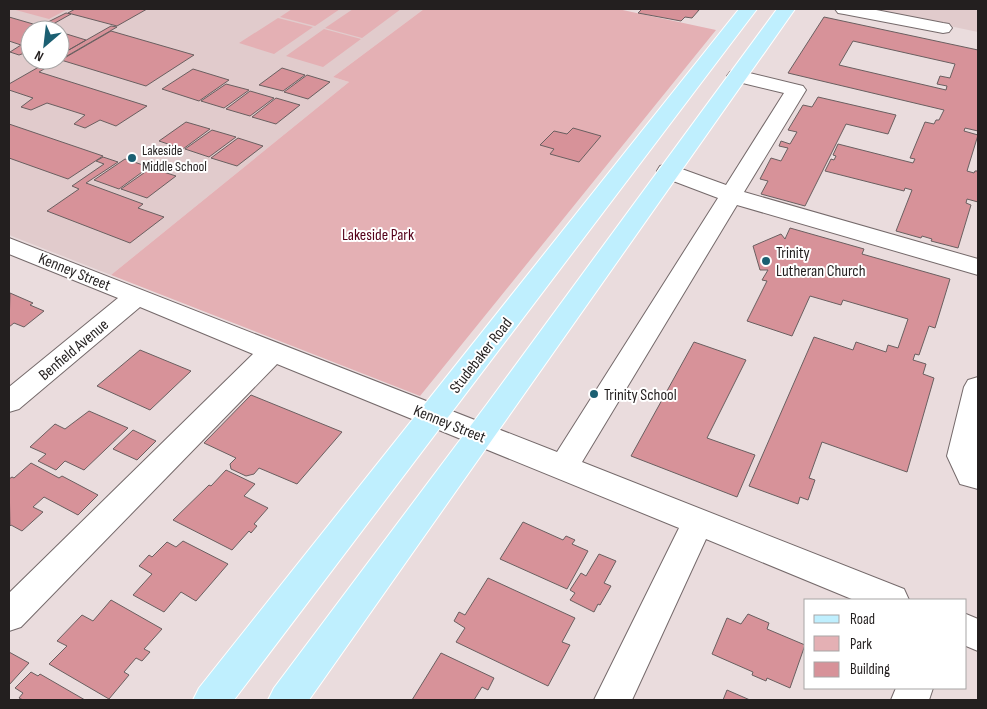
<svg xmlns="http://www.w3.org/2000/svg" width="987" height="709" viewBox="0 0 987 709" font-family="'Sofia Sans Condensed',sans-serif">
<style>
.built{fill:#e1cbcc;fill-rule:evenodd}
.green{fill:#e4b0b4}
.building{fill:#d79299;stroke:#6a5f60;fill-rule:evenodd}
.lines{fill:none;stroke-linecap:round;stroke-linejoin:round}
.minor-casing{stroke:#756a6b;stroke-width:2}
.major-casing{stroke:#fff;stroke-width:2}
.minor{fill:#fff;fill-rule:evenodd}
.major{fill:#bfeffe;fill-rule:evenodd}
.poi-dot{fill:#1b5f72;stroke:#fff;stroke-width:2}
.labels{text-anchor:middle;stroke-width:4;stroke-linejoin:round;paint-order:stroke}
.far-poi-label{font-size:14px;fill:#231f1f;stroke:#fff;text-anchor:start}
.park-label{font-size:16px;fill:#540019;stroke:#fff}
.poi-label{font-size:16px;fill:#231f1f;stroke:#fff;text-anchor:start}
.street-label{font-size:16px;fill:#231f1f;stroke:#fff}
</style>
<rect width="100%" height="100%" fill="#eadcdd"/>
<path class="built" d="M 9,9 L 424,9 L 333,77 L 349,82 L 111,275 L 9,235 ZM 30,30 L 60,30 L 60,60 L 30,60 Z
M 868,9 L 978,9 L 978,32 Z"/>
<path class="green" d="M 12,9 L 68,9 L 49,19 Z
M 292,9 L 340,9 L 315,26 L 280,17 Z
M 353,9 L 401,9 L 362,38 L 325,28 Z
M 424,9 L 618,9 L 716,30 L 420,396 L 111,275 L 349,82 L 333,77 Z
M 278,18 L 313,27 L 274,54 L 239,43 Z
M 324,29 L 361,39 L 323,67 L 286,56 Z"/>
<path class="building" d="M 75,9 L 147,9 L 117,26 L 68,13 Z
M 642,9 L 694,9 L 699,10 L 692,18 L 685,17 L 681,21 L 638,13 Z
M 66,13 L 71,14 L 46,28 L 53,30 L 30,30 L 30,51 L 19,55 L 10,52 L 21,45 L 9,41 L 9,17 L 40,26 Z
M 824,17 L 978,50 L 978,131 L 965,128 L 964,131 L 978,135 L 967,171 L 974,173 L 975,171 L 978,171 L 978,202 L 967,199 L 966,203 L 971,205 L 958,248 L 931,241 L 932,239 L 922,236 L 921,238 L 896,231 L 912,190 L 905,188 L 904,191 L 825,171 L 831,159 L 834,160 L 836,156 L 833,155 L 838,144 L 913,163 L 915,159 L 910,158 L 925,122 L 934,124 L 936,120 L 939,120 L 944,110 L 788,73 ZM 853,41 L 955,64 L 950,78 L 940,76 L 937,84 L 947,86 L 946,90 L 839,65 Z
M 111,26 L 117,27 L 60,60 L 60,55 Z
M 111,31 L 194,55 L 146,86 L 61,60 Z
M 60,32 L 86,40 L 60,55 Z
M 51,60 L 59,60 L 39,72 L 147,106 L 116,126 L 100,120 L 85,128 L 74,124 L 85,115 L 47,103 L 31,110 L 21,107 L 33,98 L 9,90 L 9,84 Z
M 282,68 L 305,75 L 283,91 L 259,85 Z
M 193,69 L 229,80 L 199,101 L 162,89 Z
M 307,75 L 330,82 L 308,99 L 284,92 Z
M 226,84 L 249,90 L 224,108 L 201,101 Z
M 250,91 L 274,98 L 250,116 L 226,109 Z
M 818,97 L 896,115 L 888,134 L 846,124 L 805,206 L 761,194 L 768,181 L 760,179 L 771,158 L 781,161 L 788,148 L 779,146 L 781,141 L 790,144 L 797,132 L 788,130 L 803,105 L 812,107 Z
M 276,98 L 300,105 L 276,124 L 252,117 Z
M 186,122 L 210,129 L 183,149 L 159,141 Z
M 9,124 L 103,156 L 68,179 L 9,158 Z
M 573,128 L 601,136 L 579,162 L 550,154 L 554,149 L 540,145 L 554,131 L 567,134 Z
M 212,130 L 236,137 L 209,157 L 185,149 Z
M 238,138 L 263,146 L 237,166 L 211,158 Z
M 103,157 L 118,162 L 86,183 L 143,204 L 138,208 L 164,217 L 130,243 L 47,211 L 79,189 L 72,186 L 104,164 L 96,161 Z
M 125,159 L 149,167 L 119,189 L 94,180 Z
M 151,168 L 176,176 L 147,198 L 121,189 Z
M 790,228 L 864,249 L 862,254 L 950,279 L 935,328 L 929,326 L 919,355 L 915,354 L 913,360 L 926,364 L 923,374 L 934,378 L 907,472 L 822,442 L 809,478 L 815,480 L 808,500 L 800,497 L 798,504 L 749,486 L 814,337 L 853,350 L 856,342 L 886,352 L 888,345 L 898,348 L 908,319 L 843,300 L 841,305 L 810,296 L 792,336 L 747,321 L 767,281 L 762,280 L 768,270 L 760,270 L 753,246 L 781,234 L 785,239 Z
M 10,293 L 33,303 L 30,305 L 44,311 L 24,327 L 14,323 L 9,327 Z
M 694,342 L 746,360 L 707,438 L 755,455 L 737,497 L 631,456 Z
M 140,350 L 191,371 L 150,410 L 97,386 Z
M 251,395 L 342,432 L 297,484 L 259,468 L 254,474 L 246,476 L 231,469 L 230,464 L 236,458 L 204,443 Z
M 89,411 L 128,428 L 84,470 L 65,461 L 56,470 L 38,461 L 46,454 L 30,447 L 55,424 L 65,429 Z
M 133,430 L 156,441 L 137,460 L 113,449 Z
M 31,463 L 59,478 L 62,476 L 98,495 L 78,515 L 44,497 L 33,507 L 43,512 L 22,531 L 11,525 L 10,526 L 9,479 L 12,477 L 14,478 Z
M 226,470 L 255,484 L 244,496 L 268,508 L 254,524 L 257,526 L 251,533 L 249,531 L 232,550 L 173,520 L 209,485 L 211,486 Z
M 523,522 L 563,540 L 566,536 L 575,540 L 572,544 L 588,551 L 567,589 L 500,559 Z
M 183,541 L 228,564 L 196,601 L 181,592 L 164,612 L 133,595 L 152,574 L 139,566 L 149,555 L 152,557 L 167,542 L 176,547 Z
M 599,554 L 616,561 L 604,583 L 611,586 L 600,605 L 598,604 L 594,612 L 570,600 L 575,593 L 570,590 L 581,573 L 586,576 Z
M 488,578 L 575,618 L 562,642 L 570,645 L 548,686 L 456,642 L 465,628 L 454,621 L 459,612 L 465,615 Z
M 111,600 L 162,629 L 144,649 L 150,652 L 142,661 L 136,658 L 124,672 L 129,675 L 109,699 L 49,664 L 67,646 L 57,641 L 82,615 L 93,621 Z
M 748,614 L 769,623 L 767,629 L 805,645 L 790,688 L 767,678 L 766,681 L 752,675 L 753,672 L 712,654 L 727,618 L 741,624 Z
M 9,652 L 29,663 L 9,685 Z
M 441,653 L 494,678 L 488,690 L 482,687 L 474,700 L 412,700 Z
M 31,672 L 38,676 L 40,674 L 85,700 L 23,700 L 19,698 L 23,693 L 15,688 Z
M 727,690 L 750,700 L 723,700 Z"/>
<g class="lines">
<defs>
<path id="minor" d="M 835,9 L 871,9 L 943,23 L 949,24 L 952,28 L 949,32 L 943,33 L 844,14 L 838,13 Z
M 737,70 L 803,86 L 806,90 L 744,192 L 978,259 L 978,275 L 737,205 L 582,462 L 904,589 L 909,600 L 854,600 L 706,539 L 632,700 L 594,700 L 679,528 L 277,364 L 21,627 L 9,631 L 9,593 L 253,354 L 140,307 L 19,409 L 9,412 L 9,387 L 118,298 L 9,254 L 9,238 L 557,452 L 718,198 L 660,176 L 657,171 L 660,166 L 668,164 L 726,185 L 784,93 L 730,80 L 727,76 L 730,72 Z
M 978,377 L 978,489 L 960,484 L 947,456 L 964,387 L 968,380 Z
M 966,614 L 978,619 L 978,651 L 966,646 Z
M 896,688 L 933,688 L 929,700 L 891,700 Z"/>
<path id="major" d="M 739,9 L 757,9 L 234,700 L 193,700 L 199,688 Z
M 777,9 L 795,9 L 309,700 L 268,700 L 274,688 L 487,404 Z"/>
</defs>
<use href="#minor" class="minor-casing"/>
<use href="#major" class="major-casing"/>
<use href="#minor" class="minor"/>
<use href="#major" class="major"/>
</g>
<g class="poi-dot">
<circle cx="132" cy="158" r="5"/>
<circle cx="766" cy="261" r="5"/>
<circle cx="594" cy="394" r="5"/>
</g>
<g class="labels">
<g class="far-poi-label">
<text x="142" y="155">Lakeside<tspan x="142" dy="16">Middle School</tspan></text>
</g>
<g class="park-label">
<text x="378" y="240">Lakeside Park</text>
</g>
<g class="poi-label">
<text x="776" y="258">Trinity<tspan x="776" dy="18">Lutheran Church</tspan></text>
<text x="604" y="400">Trinity School</text>
</g>
<g class="street-label">
<text transform="translate(75 271) rotate(22)" y="6">Kenney Street</text>
<text transform="translate(73 349) rotate(-40)" y="6">Benfield Avenue</text>
<text transform="translate(480 355) rotate(-52)" y="6">Studebaker Road</text>
<text transform="translate(450 423) rotate(22)" y="6">Kenney Street</text>
</g>
</g>
<rect width="987" height="709" fill="none" stroke="#231f1f" stroke-width="20"/>
<rect x="804" y="599" width="162" height="90" fill="#ffffff" stroke="#a7a5a5"/>
<rect x="814" y="615" width="25" height="8" fill="#bfeffe" stroke="#a7a5a5"/>
<text x="850" y="624" font-size="15" fill="#231f1f">Road</text>
<rect x="814" y="636" width="25" height="15" fill="#e4b0b4" stroke="#a7a5a5"/>
<text x="850" y="649" font-size="15" fill="#231f1f">Park</text>
<rect x="814" y="662" width="25" height="15" fill="#d79299" stroke="#a7a5a5"/>
<text x="850" y="674" font-size="15" fill="#231f1f">Building</text>
<g transform="translate(45 45) rotate(208)"><circle r="24" fill="#ffffff" stroke="#a7a5a5"/>
<path d="M0-4L9 19L0 12L-9 19Z" fill="#1b5f72"/>
<text y="-8" font-size="14" font-weight="bold" text-anchor="middle" fill="#231f1f">N</text>
</g>
</svg>
